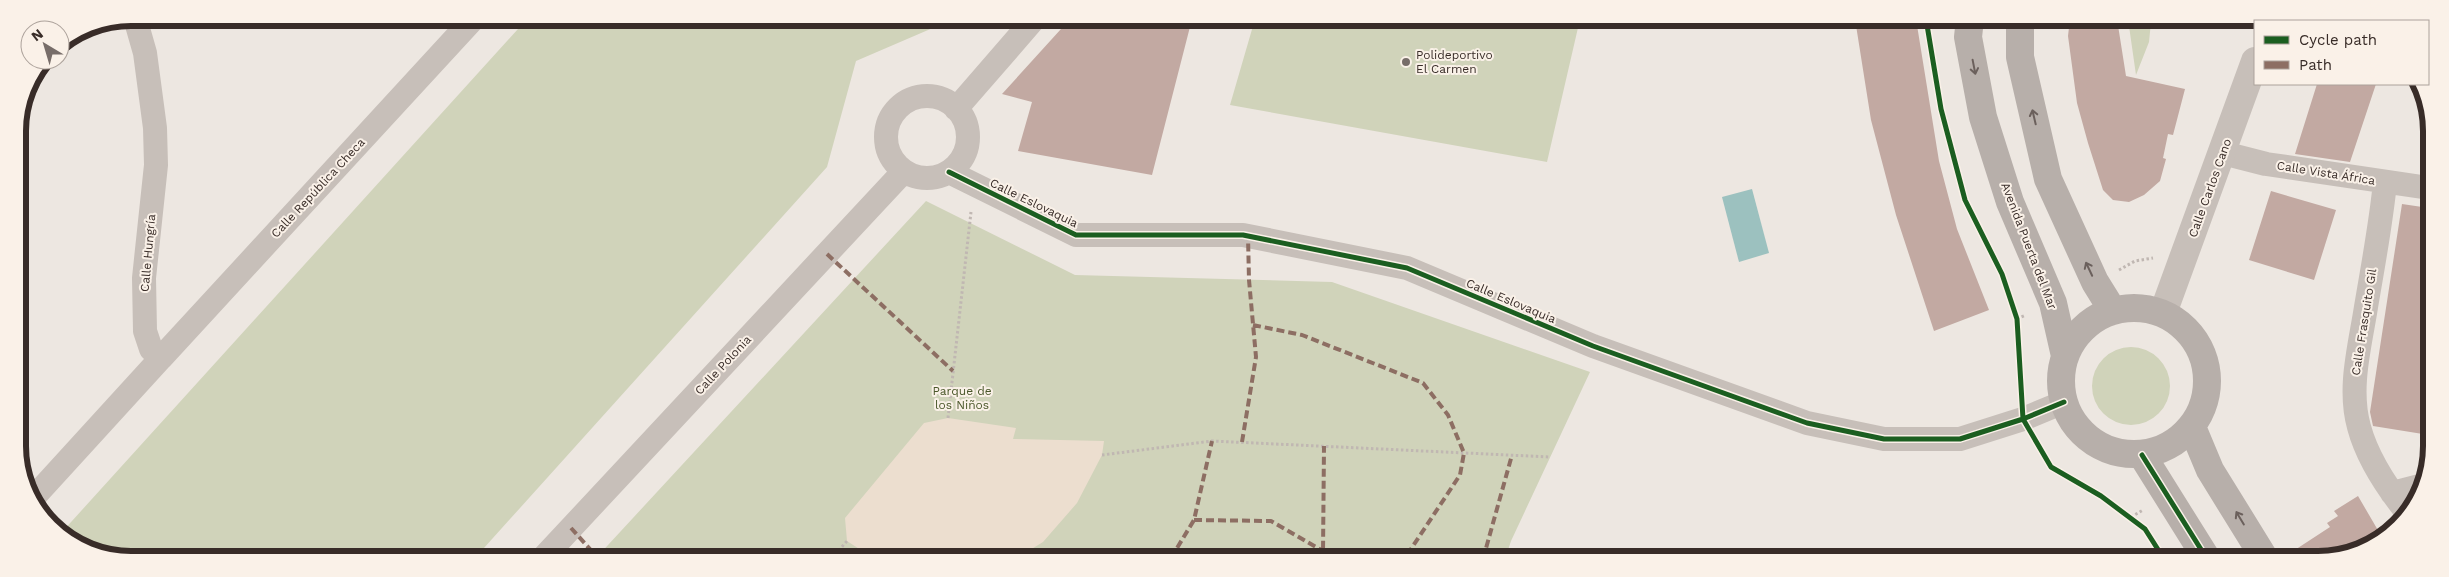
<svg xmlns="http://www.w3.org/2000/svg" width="2449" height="577" viewBox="0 0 2449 577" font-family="'Work Sans',sans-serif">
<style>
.green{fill:#d0d3ba}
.plaza{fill:#ecdecf}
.water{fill:#9cc1bf}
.building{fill:#c2a9a2}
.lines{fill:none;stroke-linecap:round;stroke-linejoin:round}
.path{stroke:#c0b7b2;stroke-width:3;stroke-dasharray:2.5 2.5;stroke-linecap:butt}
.minor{stroke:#c7bfb9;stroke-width:24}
.tertiary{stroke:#c7bfb9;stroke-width:28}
.secondary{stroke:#b7afaa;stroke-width:28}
.quiet{stroke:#8d6e63;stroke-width:4;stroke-dasharray:8 4;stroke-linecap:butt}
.cycleway-casing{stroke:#faf1e8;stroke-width:8}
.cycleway{stroke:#1b5e20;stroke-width:5}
.oneway{stroke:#6b605c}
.poi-dot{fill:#776d69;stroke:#faf1e8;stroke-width:2}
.labels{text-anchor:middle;stroke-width:4;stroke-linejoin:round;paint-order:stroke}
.poi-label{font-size:12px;fill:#382c28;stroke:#faf1e8;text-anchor:start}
.street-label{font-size:12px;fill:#382c28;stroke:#faf1e8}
.park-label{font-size:12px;fill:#4a572a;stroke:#faf1e8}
.rim{fill:none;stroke:#382c28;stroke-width:6}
</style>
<rect width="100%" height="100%" fill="#ede7e1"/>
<path class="green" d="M 528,18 L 956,18 L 856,61 L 827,167 L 475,558 L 109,557 L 62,532 Z
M 1255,19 L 1580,19 L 1547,162 L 1230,105 Z
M 2151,22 L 2149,42 L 2136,75 L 2129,26 Z
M 926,201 L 1075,275 L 1332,282 L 1590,372 L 1511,541 L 1505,559 L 596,558 Z
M2092 386a39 39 0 1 1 78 0a39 39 0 1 1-78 0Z"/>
<path class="plaza" d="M 948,418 L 1016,428 L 1013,439 L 1104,441 L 1102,455 L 1077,503 L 1043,542 L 1017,558 L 873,558 L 847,541 L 845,518 L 924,423 Z"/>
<path class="water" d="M 1752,189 L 1769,253 L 1739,262 L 1722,197 Z"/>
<path class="building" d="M 1071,18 L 1192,19 L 1152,175 L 1018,151 L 1032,102 L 1002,94 Z
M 1855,19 L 1916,19 L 1939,161 L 1957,229 L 1989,310 L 1934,331 L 1896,215 L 1871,120 Z
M 2070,19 L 2117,19 L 2126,76 L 2185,89 L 2173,135 L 2168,134 L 2163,158 L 2166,159 L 2160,181 L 2144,195 L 2129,202 L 2113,200 L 2103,190 L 2088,143 L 2077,103 L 2068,36 Z
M 2317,84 L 2376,84 L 2350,162 L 2295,154 Z
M 2271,191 L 2336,210 L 2314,280 L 2249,260 Z
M 2402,204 L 2429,208 L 2429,435 L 2373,426 L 2370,412 Z
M 2358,496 L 2379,532 L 2365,540 L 2367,542 L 2325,559 L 2281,559 L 2330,527 L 2327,523 L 2338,516 L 2334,511 Z"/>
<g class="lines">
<path class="path" d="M 2119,270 L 2135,261 L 2153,258
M 2017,319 L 2026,315
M 948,418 L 971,212
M 1102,455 L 1212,441 L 1550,457
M 2131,517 L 2143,510
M 832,558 L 847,541"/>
<path class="minor" d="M886 137a41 41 0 1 1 82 0a41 41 0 1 1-82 0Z
M 956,109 L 1035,18
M 2223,153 L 2266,164 L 2429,188
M 949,172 L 1076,235 L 1243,235 L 1407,268 L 1593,346 L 1807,423 L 1884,439 L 1960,439 L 2023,419 L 2064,402
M 2385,182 C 2381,224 2373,265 2366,307 C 2360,346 2348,388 2359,427 C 2367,457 2386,486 2405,510
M 161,358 L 474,18
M 2392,493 L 2419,486
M 35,496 L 161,358 L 151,349 L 145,331 L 144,278 L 156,165 L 155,128 L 145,53 L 135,18
M 543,558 L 904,171"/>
<path class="tertiary" d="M 2269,21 L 2270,20
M 2163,313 L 2255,61"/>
<path class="secondary" d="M 1970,19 L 1968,37 L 1983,117 L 2010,202 L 2053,303 L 2065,356
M 2020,19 L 2020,57 L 2048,179 L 2095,282 L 2113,311
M2061 381a73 73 0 1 1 146 0a73 73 0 1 1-146 0Z
M 2192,427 L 2210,470 L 2265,559
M 2142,455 L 2207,559"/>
<path class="quiet" d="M 827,254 L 953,371
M 1253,325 L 1302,335 L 1423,383 L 1448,415 L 1464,453 L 1460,475 L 1405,558
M 1242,442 L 1256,357 L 1249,280 L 1248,236
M 1194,520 L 1271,521 L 1335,558
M 571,528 L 598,558
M 1171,558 L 1194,520 L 1212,441
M 1317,558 L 1323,553 L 1324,446
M 1483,559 L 1512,455"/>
<defs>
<path id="cycleway" d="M 1926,19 L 1941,109 L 1965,200 L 2002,274 L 2017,319 L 2023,419 L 2051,467 L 2101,496 L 2145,529 L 2164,559
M 949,172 L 1076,235 L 1243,235 L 1407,268 L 1593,346 L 1807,423 L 1884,439 L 1960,439 L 2023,419 L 2064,402
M 2142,455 L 2207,559"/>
</defs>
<use href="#cycleway" class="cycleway-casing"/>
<use href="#cycleway" class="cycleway"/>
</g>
<defs><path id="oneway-shaft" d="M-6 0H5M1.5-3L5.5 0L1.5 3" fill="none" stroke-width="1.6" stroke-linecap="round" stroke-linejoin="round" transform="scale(1.25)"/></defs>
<g class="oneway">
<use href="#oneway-shaft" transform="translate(1974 67) rotate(79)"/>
<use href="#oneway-shaft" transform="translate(2034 117) rotate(-103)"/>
<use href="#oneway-shaft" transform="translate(2089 269) rotate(-115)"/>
<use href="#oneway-shaft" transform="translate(2240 518) rotate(-121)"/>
</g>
<circle class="poi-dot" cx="1406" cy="62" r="5"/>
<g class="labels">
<g class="poi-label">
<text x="1416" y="59">Polideportivo<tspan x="1416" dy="14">El Carmen</tspan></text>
</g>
<g class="street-label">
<text transform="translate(2326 173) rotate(9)" y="4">Calle Vista África</text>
<text transform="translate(318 188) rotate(-47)" y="4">Calle República Checa</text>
<text transform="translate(2210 188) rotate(-70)" y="4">Calle Carlos Cano</text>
<text transform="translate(1034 203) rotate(26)" y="4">Calle Eslovaquia</text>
<text transform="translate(2029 246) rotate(69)" y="4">Avenida Puerta del Mar</text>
<text transform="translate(148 253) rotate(-85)" y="4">Calle Hungría</text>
<text transform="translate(1511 301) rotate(23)" y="4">Calle Eslovaquia</text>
<text transform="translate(2364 322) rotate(-81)" y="4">Calle Frasquito Gil</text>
<text transform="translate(723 365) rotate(-47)" y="4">Calle Polonia</text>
</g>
<g class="park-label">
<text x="962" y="395">Parque de<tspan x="962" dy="14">los Niños</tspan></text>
</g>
</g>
<path d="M0 0H2449V577H0ZM131 26H2318A105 105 0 0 1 2423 131V446A105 105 0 0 1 2318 551H131A105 105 0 0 1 26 446V131A105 105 0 0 1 131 26Z" fill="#faf1e8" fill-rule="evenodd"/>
<path class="rim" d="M131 26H2318A105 105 0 0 1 2423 131V446A105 105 0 0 1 2318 551H131A105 105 0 0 1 26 446V131A105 105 0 0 1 131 26Z"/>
<rect x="2254" y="20" width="175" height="65" fill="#faf1e8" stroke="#aca29b"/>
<rect x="2264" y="36" width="25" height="8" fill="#1b5e20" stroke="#aca29b"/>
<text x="2299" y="45" font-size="15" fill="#382c28">Cycle path</text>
<rect x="2264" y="61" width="25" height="8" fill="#8d6e63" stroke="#aca29b"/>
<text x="2299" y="70" font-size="15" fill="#382c28">Path</text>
<g transform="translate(45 45) rotate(322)"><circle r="24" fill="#faf1e8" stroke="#aca29b"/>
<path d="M0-4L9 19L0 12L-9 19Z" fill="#776d69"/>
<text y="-8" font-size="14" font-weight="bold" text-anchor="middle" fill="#382c28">N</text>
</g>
</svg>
